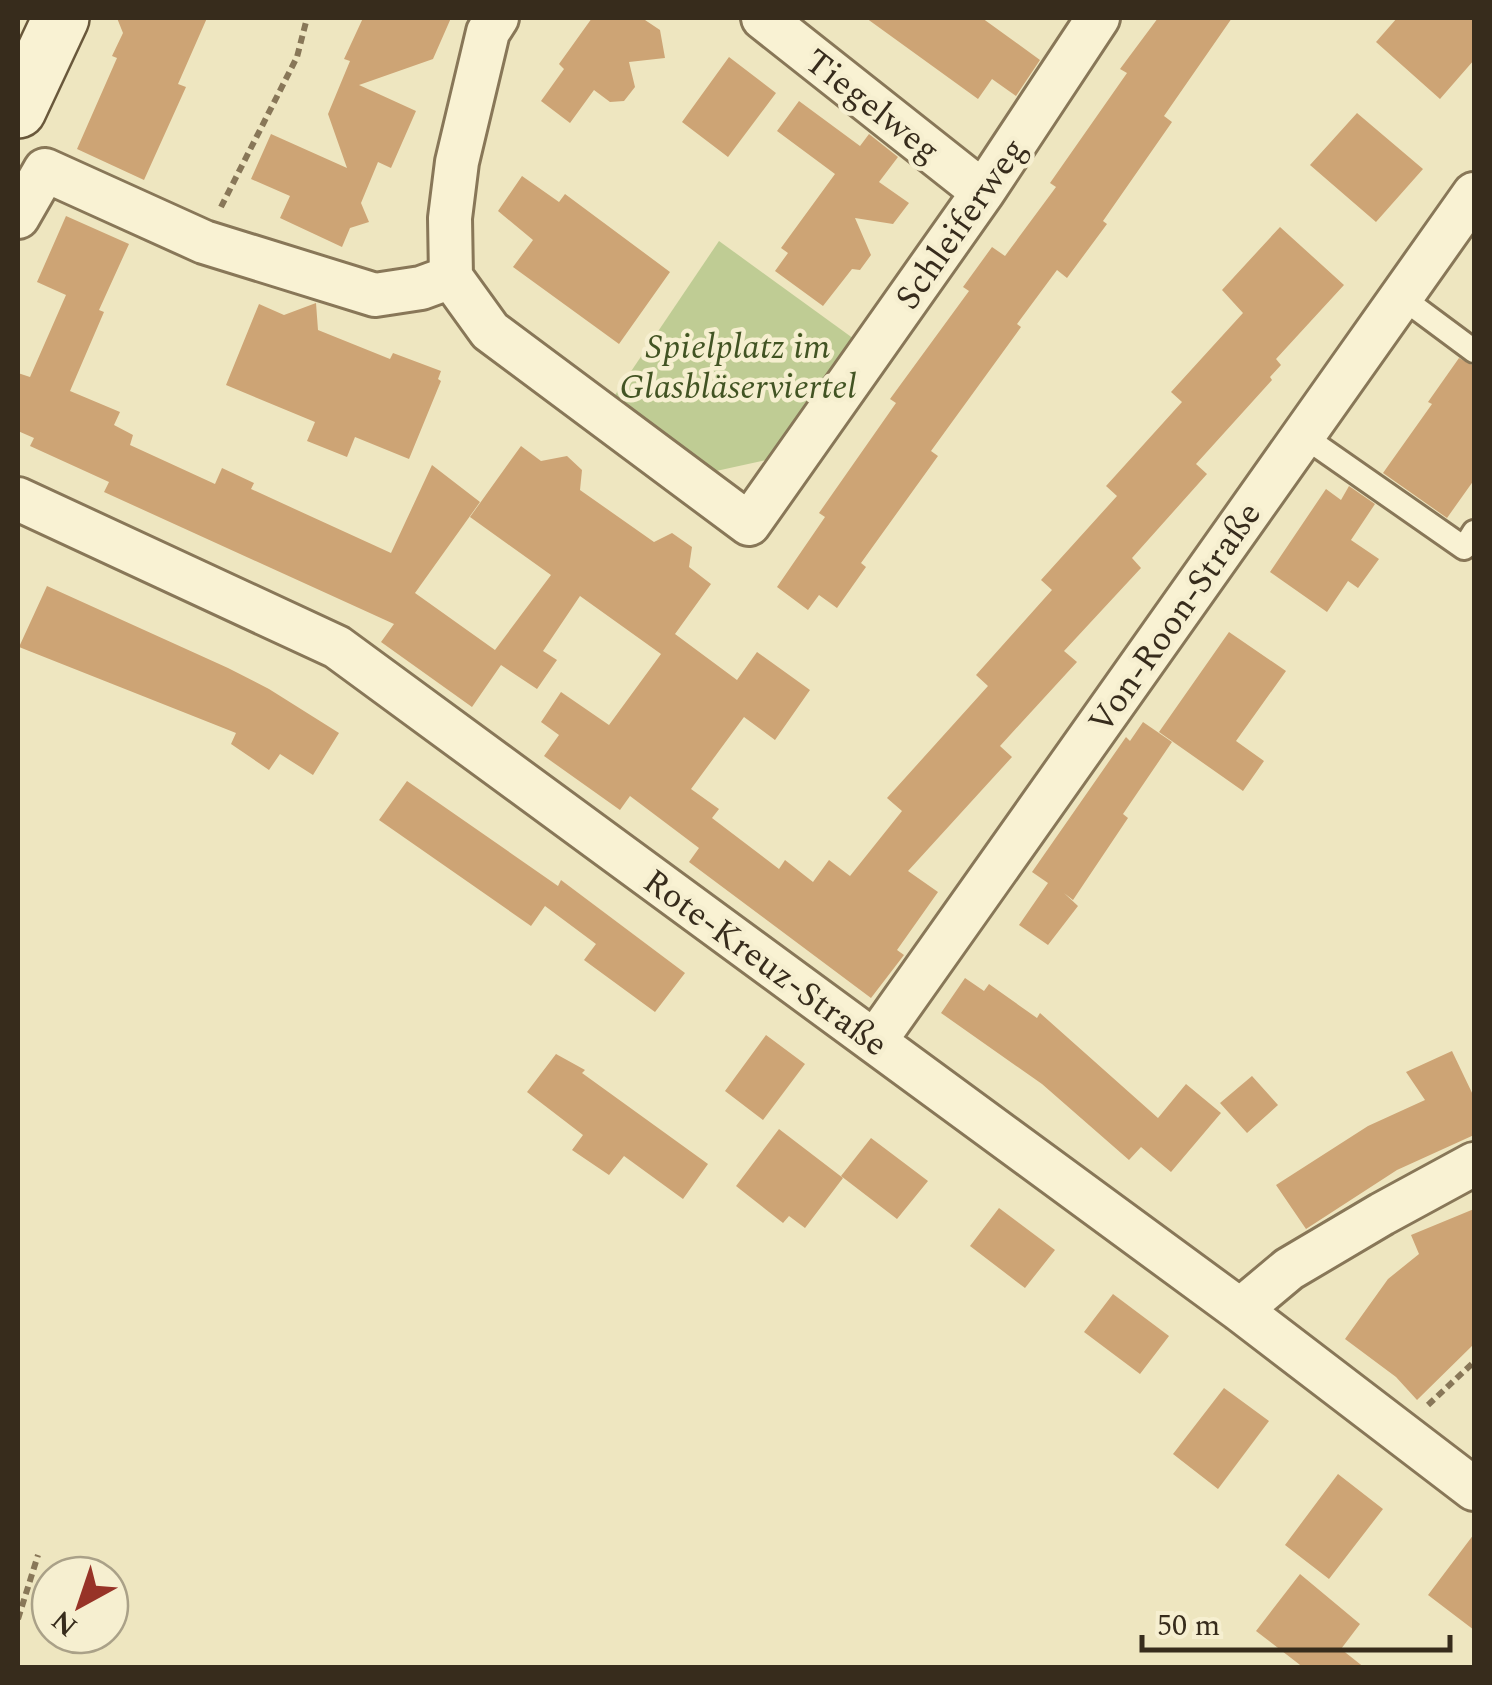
<svg xmlns="http://www.w3.org/2000/svg" width="1492" height="1685" viewBox="0 0 1492 1685" font-family="Spectral,serif">
<style>
.green{fill:#bfcc94}
.building{fill:#cda475}
.lines{fill:none;stroke-linecap:round;stroke-linejoin:round}
.lane-casing{stroke:#887758;stroke-width:28}
.street-casing{stroke:#887758;stroke-width:48}
.secondary-casing{stroke:#69583b;stroke-width:60}
.path{stroke:#887758;stroke-width:6;stroke-dasharray:8 5;stroke-linecap:butt}
.lane{stroke:#f9f2d3;stroke-width:22}
.street{stroke:#f9f2d3;stroke-width:42}
.secondary{stroke:#f9f2d3;stroke-width:55}
.labels{text-anchor:middle;stroke-width:9;stroke-linejoin:round;paint-order:stroke}
.street-label{font-size:35px;fill:#372c1c;stroke:#f6efd0}
.park-label{font-size:35px;font-style:italic;fill:#425423;stroke:#f6efd0}
</style>
<rect width="100%" height="100%" fill="#eee6c0"/>
<path class="green" d="M 719,241 L 861,344 L 776,458 L 707,473 L 609,404 Z"/>
<path class="building" d="M 117,18 L 207,18 L 178,84 L 186,87 L 144,180 L 77,149 L 117,58 L 112,56 L 123,33 Z
M 363,18 L 451,18 L 433,59 L 359,85 L 416,111 L 391,168 L 378,162 L 361,203 L 369,222 L 350,228 L 342,247 L 280,218 L 290,196 L 251,179 L 271,134 L 347,168 L 328,114 L 350,61 L 344,59 Z
M 592,18 L 642,18 L 660,30 L 665,58 L 629,62 L 635,87 L 624,101 L 610,102 L 594,90 L 570,123 L 541,101 L 564,69 L 559,64 Z
M 866,18 L 982,18 L 1040,60 L 1016,96 L 992,79 L 978,99 Z
M 1158,18 L 1232,18 L 1164,116 L 1172,122 L 1103,221 L 1107,224 L 1067,278 L 1057,270 L 1017,324 L 1021,327 L 931,451 L 938,456 L 861,563 L 866,567 L 837,608 L 819,595 L 808,610 L 777,587 L 825,517 L 819,513 L 896,403 L 890,399 L 969,291 L 963,287 L 992,247 L 1005,256 L 1056,187 L 1050,183 L 1127,73 L 1120,69 Z
M 1397,18 L 1474,18 L 1474,60 L 1440,99 L 1376,42 Z
M 729,57 L 776,93 L 728,157 L 682,122 Z
M 799,101 L 860,146 L 869,134 L 898,157 L 879,182 L 909,203 L 893,224 L 855,218 L 871,255 L 860,270 L 852,269 L 823,306 L 775,271 L 788,253 L 781,248 L 835,174 L 777,131 Z
M 1357,113 L 1423,169 L 1376,222 L 1310,165 Z
M 522,176 L 559,202 L 565,194 L 670,272 L 619,344 L 513,267 L 533,240 L 498,211 Z
M 66,216 L 129,244 L 99,310 L 104,312 L 70,391 L 120,412 L 114,425 L 133,435 L 130,445 L 215,484 L 222,468 L 254,483 L 251,489 L 391,553 L 432,465 L 480,502 L 415,593 L 495,650 L 551,575 L 470,517 L 521,446 L 541,461 L 567,456 L 582,470 L 580,490 L 654,542 L 672,533 L 692,547 L 689,567 L 711,584 L 675,634 L 737,680 L 757,652 L 810,690 L 775,740 L 744,717 L 691,789 L 719,809 L 712,818 L 779,869 L 785,860 L 813,882 L 829,860 L 850,876 L 902,811 L 887,798 L 988,686 L 976,675 L 1052,590 L 1041,580 L 1117,496 L 1106,486 L 1182,402 L 1171,392 L 1243,313 L 1222,290 L 1280,227 L 1344,285 L 1276,359 L 1281,365 L 1270,377 L 1272,380 L 1196,464 L 1207,474 L 1132,558 L 1141,568 L 1064,651 L 1077,662 L 1000,746 L 1012,757 L 908,871 L 938,892 L 897,950 L 904,955 L 871,998 L 689,862 L 699,848 L 630,796 L 620,810 L 544,756 L 559,735 L 541,722 L 561,692 L 609,725 L 661,654 L 580,596 L 543,651 L 557,660 L 537,689 L 501,665 L 472,707 L 381,642 L 394,624 L 104,492 L 109,482 L 30,446 L 34,438 L 18,431 L 18,373 L 30,377 L 66,295 L 37,282 Z
M 316,303 L 318,330 L 390,359 L 393,353 L 441,371 L 438,379 L 441,381 L 409,459 L 355,437 L 347,457 L 307,441 L 315,422 L 226,385 L 259,304 L 284,315 Z
M 1459,358 L 1474,366 L 1474,480 L 1447,518 L 1383,473 L 1432,404 L 1428,402 Z
M 1349,486 L 1375,504 L 1351,540 L 1379,559 L 1358,588 L 1348,581 L 1327,612 L 1270,572 L 1326,489 L 1341,500 Z
M 47,586 L 228,668 L 269,689 L 339,733 L 313,775 L 280,754 L 269,770 L 231,744 L 236,733 L 19,647 Z
M 1229,632 L 1286,671 L 1236,741 L 1264,761 L 1243,791 L 1159,732 Z
M 1143,722 L 1172,742 L 1123,814 L 1128,818 L 1073,900 L 1064,893 L 1078,906 L 1048,945 L 1019,925 L 1048,883 L 1032,872 L 1126,737 L 1130,741 Z
M 407,781 L 558,886 L 561,880 L 685,973 L 655,1012 L 584,960 L 596,944 L 545,906 L 531,926 L 379,820 Z
M 965,978 L 984,991 L 989,984 L 1037,1018 L 1040,1013 L 1158,1118 L 1186,1084 L 1221,1113 L 1171,1172 L 1141,1147 L 1129,1160 L 1042,1084 L 941,1013 Z
M 766,1035 L 805,1064 L 763,1120 L 725,1091 Z
M 1452,1051 L 1474,1097 L 1474,1135 L 1397,1170 L 1306,1229 L 1276,1185 L 1368,1126 L 1425,1100 L 1406,1072 Z
M 556,1054 L 585,1070 L 582,1073 L 708,1164 L 683,1199 L 624,1156 L 609,1175 L 572,1150 L 583,1135 L 527,1092 Z
M 1252,1076 L 1278,1105 L 1247,1133 L 1220,1103 Z
M 779,1129 L 843,1178 L 805,1228 L 789,1216 L 783,1223 L 736,1186 Z
M 871,1138 L 928,1181 L 897,1219 L 841,1176 Z
M 999,1208 L 1055,1250 L 1025,1288 L 970,1246 Z
M 1474,1209 L 1474,1344 L 1417,1400 L 1396,1377 L 1345,1339 L 1388,1279 L 1419,1254 L 1411,1235 Z
M 1113,1294 L 1169,1336 L 1140,1374 L 1084,1332 Z
M 1224,1388 L 1269,1421 L 1218,1489 L 1173,1454 Z
M 1338,1474 L 1383,1509 L 1329,1579 L 1285,1545 Z
M 1474,1534 L 1474,1630 L 1428,1595 Z
M 1300,1574 L 1360,1624 L 1341,1649 L 1365,1668 L 1304,1668 L 1256,1631 Z"/>
<g class="lines">
<defs>
<path id="lane" d="M 1400,296 L 1474,351
M 1302,435 L 1464,548 L 1474,532"/>
<path id="street" d="M 497,18 L 488,32 L 457,162 L 450,218 L 451,277 L 490,331 L 749,524 L 983,192 L 1098,18
M 763,18 L 983,192
M 18,217 L 45,170 L 204,242 L 375,295 L 421,288 L 451,277
M 18,499 L 337,647 L 1240,1310 L 1474,1489
M 875,1041 L 1474,194
M 1240,1310 L 1289,1269 L 1382,1214 L 1474,1164"/>
<path id="secondary" d="M 18,110 L 61,18"/>
</defs>
<use href="#lane" class="lane-casing"/>
<use href="#street" class="street-casing"/>
<use href="#secondary" class="secondary-casing"/>
<path class="path" d="M 221,207 L 297,57 L 307,18
M 1428,1405 L 1474,1362
M 18,1619 L 38,1555"/>
<use href="#lane" class="lane"/>
<use href="#street" class="street"/>
<use href="#secondary" class="secondary"/>
</g>
<g class="labels">
<g class="street-label">
<text transform="translate(873 105) rotate(38)" y="12">Tiegelweg</text>
<text transform="translate(960 223) rotate(-55)" y="12">Schleiferweg</text>
<text transform="translate(1174 617) rotate(-55)" y="12">Von-Roon-Straße</text>
<text transform="translate(766 962) rotate(36)" y="12">Rote-Kreuz-Straße</text>
</g>
<g class="park-label">
<text x="738" y="358">Spielplatz im<tspan x="738" dy="40">Glasbläserviertel</tspan></text>
</g>
</g>
<rect width="1492" height="1685" fill="none" stroke="#372c1c" stroke-width="40"/>
<g transform="translate(80 1605) rotate(220)"><circle r="48" fill="#f6efd0" stroke="#aaa188" stroke-width="2.5"/>
<path d="M0-8L18 38L0 25L-18 38Z" fill="#973327"/>
<text y="-15" font-size="28" font-weight="bold" text-anchor="middle" fill="#372c1c">N</text>
</g>
<path d="M1142 1635v15h308v-15" fill="none" stroke="#372c1c" stroke-width="5"/>
<text x="1157" y="1635" font-size="30" fill="#372c1c" stroke="#f6efd0" stroke-width="8" paint-order="stroke">50 m</text>
</svg>
